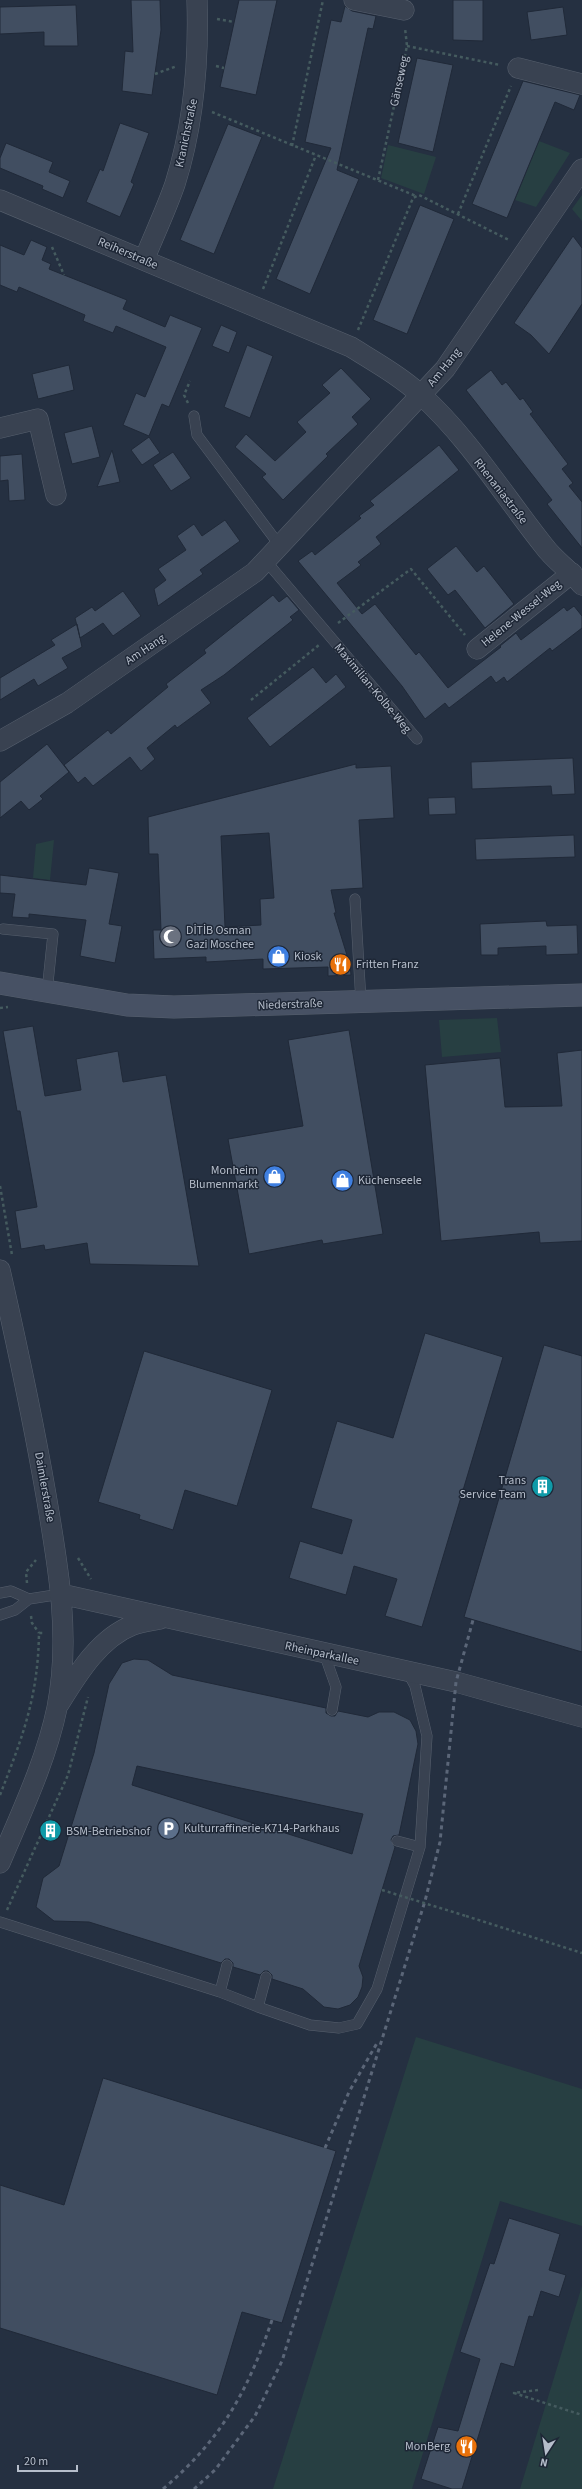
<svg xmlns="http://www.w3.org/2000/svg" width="582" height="2489" viewBox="0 0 582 2489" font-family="'Source Sans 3',sans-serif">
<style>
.green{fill:#273f42}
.building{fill:#414e61;stroke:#202938;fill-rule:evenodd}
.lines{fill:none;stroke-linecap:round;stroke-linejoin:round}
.lane-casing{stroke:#57606e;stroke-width:11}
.street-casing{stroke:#57606e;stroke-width:21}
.secondary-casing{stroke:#57606e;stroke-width:23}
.path{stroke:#455b5f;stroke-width:2.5;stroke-dasharray:3 3;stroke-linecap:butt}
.lane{stroke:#394251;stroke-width:10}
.street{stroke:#394251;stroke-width:20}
.secondary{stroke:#475164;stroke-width:22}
.rail{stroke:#5b6678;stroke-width:3;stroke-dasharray:4 4;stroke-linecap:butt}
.path-bridge{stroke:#455b5f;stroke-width:2.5;stroke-dasharray:3 3;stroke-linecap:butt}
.labels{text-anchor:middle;stroke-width:3;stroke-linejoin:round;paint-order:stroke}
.street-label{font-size:12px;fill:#b6becb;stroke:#1e2736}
.poi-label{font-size:12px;fill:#b6becb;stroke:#1e2736;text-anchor:start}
</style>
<rect width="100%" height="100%" fill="#253041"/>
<path class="green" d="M 539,141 L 570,153 L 536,207 L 515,200 Z
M 388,145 L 436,157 L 424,194 L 381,178 Z
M 582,195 L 582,221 L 572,209 Z
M 54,840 L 50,880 L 33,878 L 36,844 Z
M 497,1018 L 501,1052 L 442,1057 L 439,1020 Z
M 416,2037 L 582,2089 L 582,2226 L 500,2201 L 412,2489 L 273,2489 Z
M 582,2286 L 582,2489 L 520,2489 Z"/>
<path class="building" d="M 131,0 L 160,0 L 161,30 L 152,95 L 122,91 L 125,51 L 133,52 Z
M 239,0 L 277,0 L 256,95 L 220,87 Z
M 453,0 L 483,0 L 483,41 L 453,40 Z
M 76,5 L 78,46 L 44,46 L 44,32 L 0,34 L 0,7 Z
M 345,6 L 352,11 L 376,16 L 373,29 L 368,28 L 337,170 L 359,179 L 310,294 L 276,279 L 331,148 L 305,142 L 331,20 L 341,22 Z
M 563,7 L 567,35 L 531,40 L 527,12 Z
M 417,58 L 453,65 L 433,152 L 398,143 Z
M 523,81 L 580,95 L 574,110 L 555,102 L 507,218 L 472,204 Z
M 120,123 L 149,133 L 131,182 L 134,184 L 120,217 L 86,202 L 100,169 L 103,171 Z
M 228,124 L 262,137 L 214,254 L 180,240 Z
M 6,143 L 53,162 L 49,172 L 70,181 L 63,198 L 42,189 L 43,186 L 0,168 L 0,158 Z
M 420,205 L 454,219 L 407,334 L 373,320 Z
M 573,236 L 582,248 L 582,304 L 549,354 L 531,335 L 514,323 Z
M 31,240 L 47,247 L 42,260 L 51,264 L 49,269 L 127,300 L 123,309 L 165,327 L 170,315 L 202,328 L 169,407 L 162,404 L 149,436 L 123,425 L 136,393 L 145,397 L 166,347 L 116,326 L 113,333 L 83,321 L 85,315 L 19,287 L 17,292 L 0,285 L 0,245 L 24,255 Z
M 221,325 L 237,332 L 229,353 L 212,346 Z
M 247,345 L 273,356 L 250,418 L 224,407 Z
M 69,365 L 74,390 L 38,399 L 32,374 Z
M 341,368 L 371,399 L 352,417 L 358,424 L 326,454 L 328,456 L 283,500 L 262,477 L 266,474 L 235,447 L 246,434 L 275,461 L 306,432 L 297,422 L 330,393 L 322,385 Z
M 491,370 L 502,385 L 506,382 L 520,400 L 523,398 L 533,412 L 530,414 L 568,464 L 562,469 L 573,483 L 569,486 L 582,502 L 582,548 L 547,504 L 552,500 L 466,390 Z
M 92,426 L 100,457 L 72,464 L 64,433 Z
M 149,437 L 160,453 L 142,465 L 131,450 Z
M 439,445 L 459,470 L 376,537 L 381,544 L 358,562 L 361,565 L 337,583 L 362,614 L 375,604 L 416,655 L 419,652 L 448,688 L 501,647 L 500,646 L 516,633 L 521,640 L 564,607 L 567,611 L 574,606 L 582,616 L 582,628 L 552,651 L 550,648 L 507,682 L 504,677 L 496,683 L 491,676 L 449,708 L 445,703 L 425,719 L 402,686 L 298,561 L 312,551 L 315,555 L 361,518 L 359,516 L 374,505 L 370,501 Z
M 112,450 L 120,482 L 97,487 Z
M 173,452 L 191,478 L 171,491 L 153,465 Z
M 22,454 L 25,500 L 9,501 L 8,480 L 0,481 L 0,456 Z
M 225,520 L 240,541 L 200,570 L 203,574 L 158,606 L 154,589 L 166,580 L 158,569 L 186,550 L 177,536 L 194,524 L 202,536 Z
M 456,546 L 477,572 L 484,566 L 514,604 L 485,628 L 455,590 L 448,595 L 427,569 Z
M 123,591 L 141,616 L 113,636 L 103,623 L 80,638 L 75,618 L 92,607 L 95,611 Z
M 273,595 L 279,602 L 287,596 L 299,610 L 290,617 L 293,620 L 224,675 L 201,690 L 211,703 L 177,728 L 175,725 L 147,748 L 155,759 L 141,771 L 130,757 L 93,786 L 85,777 L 78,783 L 64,765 L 108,730 L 111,734 L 168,687 L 166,684 L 206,653 L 204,650 Z
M 77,624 L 82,647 L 62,658 L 68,668 L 38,686 L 34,679 L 0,700 L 0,678 L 55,645 L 51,640 Z
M 313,667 L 326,683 L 336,674 L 346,687 L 270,747 L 247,718 Z
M 47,744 L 69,772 L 40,796 L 43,799 L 29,810 L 21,801 L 0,818 L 0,782 Z
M 573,758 L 575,794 L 552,795 L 551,786 L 472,789 L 471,762 Z
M 356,764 L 356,768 L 391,766 L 394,818 L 359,820 L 363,888 L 331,890 L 336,913 L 334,913 L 350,965 L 351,975 L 328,976 L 328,967 L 263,969 L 263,959 L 206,962 L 206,957 L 154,959 L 153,930 L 161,930 L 158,854 L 149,854 L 148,817 ZM 269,833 L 274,898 L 260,899 L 261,925 L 225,927 L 221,836 Z
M 455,797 L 456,814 L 429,815 L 428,798 Z
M 574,835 L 575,857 L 476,860 L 475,839 Z
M 89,868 L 119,873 L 109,924 L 122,926 L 115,963 L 80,956 L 86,920 L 29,914 L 29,918 L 12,917 L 15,894 L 0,893 L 0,875 L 86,885 Z
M 546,921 L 547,926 L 577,925 L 578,954 L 546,955 L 546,946 L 498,948 L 498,955 L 481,955 L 480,924 Z
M 33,1026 L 45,1096 L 81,1090 L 76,1059 L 118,1051 L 123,1082 L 166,1075 L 199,1266 L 90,1264 L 87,1243 L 45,1250 L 44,1245 L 21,1249 L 15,1211 L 37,1207 L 20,1111 L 17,1111 L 3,1031 Z
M 349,1030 L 383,1234 L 323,1244 L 322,1240 L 249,1254 L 228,1139 L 303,1126 L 288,1040 Z
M 582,1050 L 582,1241 L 540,1243 L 539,1232 L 441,1241 L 425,1065 L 500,1058 L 505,1107 L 562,1106 L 557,1053 Z
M 425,1333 L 503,1357 L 422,1627 L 385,1616 L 397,1579 L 354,1566 L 346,1595 L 289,1578 L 300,1541 L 342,1554 L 352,1520 L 311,1508 L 337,1421 L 393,1438 Z
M 544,1345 L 582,1356 L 582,1652 L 464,1617 Z
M 144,1351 L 272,1390 L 237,1506 L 185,1490 L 173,1530 L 139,1519 L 140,1515 L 98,1502 Z
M 134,1659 L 148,1660 L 172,1675 L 326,1708 L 326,1713 L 331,1716 L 335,1716 L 338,1711 L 368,1717 L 379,1712 L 394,1712 L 410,1720 L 416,1731 L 418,1744 L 399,1835 L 393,1836 L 391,1840 L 395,1847 L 359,1966 L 363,1977 L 362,1987 L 358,1997 L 350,2005 L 338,2009 L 324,2007 L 303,1989 L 272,1979 L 272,1975 L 268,1971 L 264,1971 L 260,1975 L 233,1967 L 233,1963 L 229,1959 L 225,1959 L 221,1963 L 89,1922 L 54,1921 L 36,1907 L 43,1878 L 59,1866 L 94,1753 L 109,1684 L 122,1663 ZM 137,1766 L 363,1814 L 352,1854 L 132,1785 Z
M 103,2078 L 336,2151 L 282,2323 L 242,2312 L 217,2395 L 0,2328 L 0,2185 L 64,2205 Z
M 509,2218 L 560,2234 L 549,2270 L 566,2275 L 559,2297 L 541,2291 L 533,2317 L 529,2316 L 514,2367 L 501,2363 L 462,2489 L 452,2489 L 421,2479 L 438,2427 L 458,2431 L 480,2359 L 460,2352 L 490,2263 L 494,2264 Z"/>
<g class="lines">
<defs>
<path id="lane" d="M 194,416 L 197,435 L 280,546
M 266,561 L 417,739
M 355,899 L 361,1002
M 3,929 L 53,934 L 47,992
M 0,1593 L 11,1591 L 29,1599
M 0,1615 L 15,1610 L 29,1599 L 61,1594
M 324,1653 L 336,1687 L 332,1710
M 397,1841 L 420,1847
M 0,1922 L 220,1992 L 258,2007 L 310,2025 L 339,2028 L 357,2024 L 377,1989 L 420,1847 L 427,1736 L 415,1686 L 407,1671
M 220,1992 L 227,1965
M 258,2007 L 266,1977"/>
<path id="street" d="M 354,0 L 404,10
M 518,68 L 582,84
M 0,200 L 351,347 C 375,362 400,376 421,395 C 468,437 505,497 544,546 C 555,561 571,571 582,585
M 144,260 C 154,235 166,210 175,184 C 194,124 199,63 197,0
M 0,428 L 38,419 L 56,495
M 477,649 L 572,573
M 0,741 L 67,703 L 255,572 L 445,369 L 582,169
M 0,1270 C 17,1345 33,1419 46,1495 C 58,1565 71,1637 57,1708 C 46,1761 21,1813 0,1863
M 61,1594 L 456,1682 L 582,1717
M 59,1704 C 77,1675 99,1638 133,1625 C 142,1622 151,1621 160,1619"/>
<path id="secondary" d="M 0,983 L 127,1005 L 174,1007 L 582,995"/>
</defs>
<use href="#lane" class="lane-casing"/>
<use href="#street" class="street-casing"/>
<use href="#secondary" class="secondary-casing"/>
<path class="path" d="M 217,19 L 234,22
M 407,46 L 500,65
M 216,66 L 224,68
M 155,74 L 177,66
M 212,112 L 416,196
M 292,146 L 323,0
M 378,180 L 407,46 L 405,28
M 458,214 L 511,86
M 52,247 L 64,275
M 263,289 L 316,155
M 358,330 L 413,198 L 419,195 L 509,240
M 188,403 L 184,395 L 190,381
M 338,623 L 411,569 L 465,635
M 251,700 L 319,645
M 0,1008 L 8,1007
M 0,1186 L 12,1255
M 78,1558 L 91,1579
M 27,1583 L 26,1572 L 36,1560
M 31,1616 L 32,1623 L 39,1633
M 0,1795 C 23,1736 38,1697 39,1633 L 44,1633
M 7,1910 L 68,1775 L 88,1697
M 466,1916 L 582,1953
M 538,2390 L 514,2393 L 582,2415"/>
<use href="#lane" class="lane"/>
<use href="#street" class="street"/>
<use href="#secondary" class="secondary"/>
<path class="rail" d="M 325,2148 L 349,2092 L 377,2043
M 163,2489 C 221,2440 248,2391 272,2320
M 194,2489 L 215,2470 L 255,2416 L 282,2361 L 425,1901 L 440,1842 L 456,1682 L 473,1620"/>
<path class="path-bridge" d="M 382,1890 L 466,1916"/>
</g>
<defs>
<symbol id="mosque-disc" viewBox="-11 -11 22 22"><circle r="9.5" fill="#6b7280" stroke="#1e2736"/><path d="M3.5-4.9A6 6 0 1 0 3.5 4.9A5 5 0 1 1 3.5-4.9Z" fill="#fff"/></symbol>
<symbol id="shop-disc" viewBox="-11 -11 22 22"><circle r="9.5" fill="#3f7fe0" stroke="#1e2736"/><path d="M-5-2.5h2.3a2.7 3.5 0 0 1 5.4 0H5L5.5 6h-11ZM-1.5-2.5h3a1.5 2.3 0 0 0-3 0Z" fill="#fff"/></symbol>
<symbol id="restaurant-disc" viewBox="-11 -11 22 22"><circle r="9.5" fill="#e8710a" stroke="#1e2736"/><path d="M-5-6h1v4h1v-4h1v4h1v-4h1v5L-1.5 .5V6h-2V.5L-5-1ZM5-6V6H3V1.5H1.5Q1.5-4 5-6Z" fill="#fff"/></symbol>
<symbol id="building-disc" viewBox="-11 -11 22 22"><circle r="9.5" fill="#0f9aa8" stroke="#1e2736"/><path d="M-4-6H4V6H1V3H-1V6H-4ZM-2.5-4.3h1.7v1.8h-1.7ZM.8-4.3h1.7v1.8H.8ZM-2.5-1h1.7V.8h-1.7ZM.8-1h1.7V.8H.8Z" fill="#fff"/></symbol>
<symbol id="parking-disc" viewBox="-11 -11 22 22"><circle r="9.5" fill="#5c6f8a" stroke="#1e2736"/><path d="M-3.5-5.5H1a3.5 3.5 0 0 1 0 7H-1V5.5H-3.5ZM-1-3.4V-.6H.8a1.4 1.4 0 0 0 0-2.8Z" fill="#fff"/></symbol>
</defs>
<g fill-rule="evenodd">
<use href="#mosque-disc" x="158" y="924" width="25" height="25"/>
<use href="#shop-disc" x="266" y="944" width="25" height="25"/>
<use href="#restaurant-disc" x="328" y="952" width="25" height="25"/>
<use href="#shop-disc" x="262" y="1164" width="25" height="25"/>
<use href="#shop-disc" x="330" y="1168" width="25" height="25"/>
<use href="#building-disc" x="530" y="1474" width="25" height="25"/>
<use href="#parking-disc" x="156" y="1816" width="25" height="25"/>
<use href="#building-disc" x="38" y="1818" width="25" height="25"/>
<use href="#restaurant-disc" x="454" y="2434" width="25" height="25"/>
</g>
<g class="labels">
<g class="street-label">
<text transform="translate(399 81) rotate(-78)" y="4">Gänseweg</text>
<text transform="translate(186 133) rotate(-78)" y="4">Kranichstraße</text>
<text transform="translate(128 253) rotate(23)" y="4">Reiherstraße</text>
<text transform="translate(444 367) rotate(-51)" y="4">Am Hang</text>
<text transform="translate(501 491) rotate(52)" y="4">Rhenaniastraße</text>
<text transform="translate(521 613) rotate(-39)" y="4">Helene-Wessel-Weg</text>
<text transform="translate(145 649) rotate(-34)" y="4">Am Hang</text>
<text transform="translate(373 688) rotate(50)" y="4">Maximilian-Kolbe-Weg</text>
<text transform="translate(290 1004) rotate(-2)" y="4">Niederstraße</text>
<text transform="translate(45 1487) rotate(80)" y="4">Daimlerstraße</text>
<text transform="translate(322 1653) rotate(12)" y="4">Rheinparkallee</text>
</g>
<g class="poi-label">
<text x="186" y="934">DİTİB Osman<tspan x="186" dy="14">Gazi Moschee</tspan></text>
<text x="294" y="960">Kiosk</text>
<text x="356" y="968">Fritten Franz</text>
<text x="258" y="1174" text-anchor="end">Monheim<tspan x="258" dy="14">Blumenmarkt</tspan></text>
<text x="358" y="1184">Küchenseele</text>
<text x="526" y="1484" text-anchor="end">Trans<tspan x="526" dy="14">Service Team</tspan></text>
<text x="184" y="1832">Kulturraffinerie-K714-Parkhaus</text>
<text x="66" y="1835">BSM-Betriebshof</text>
<text x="450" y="2450" text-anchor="end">MonBerg</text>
</g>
</g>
<g transform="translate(546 2453) rotate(192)" stroke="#1e2736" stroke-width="3" paint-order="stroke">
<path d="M0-3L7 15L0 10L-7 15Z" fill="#b6becb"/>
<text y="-6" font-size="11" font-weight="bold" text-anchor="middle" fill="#b6becb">N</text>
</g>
<path d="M18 2465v6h59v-6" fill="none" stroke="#b6becb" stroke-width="2"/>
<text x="24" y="2465" font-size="12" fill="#b6becb" stroke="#1e2736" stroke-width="3" paint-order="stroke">20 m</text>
</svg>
